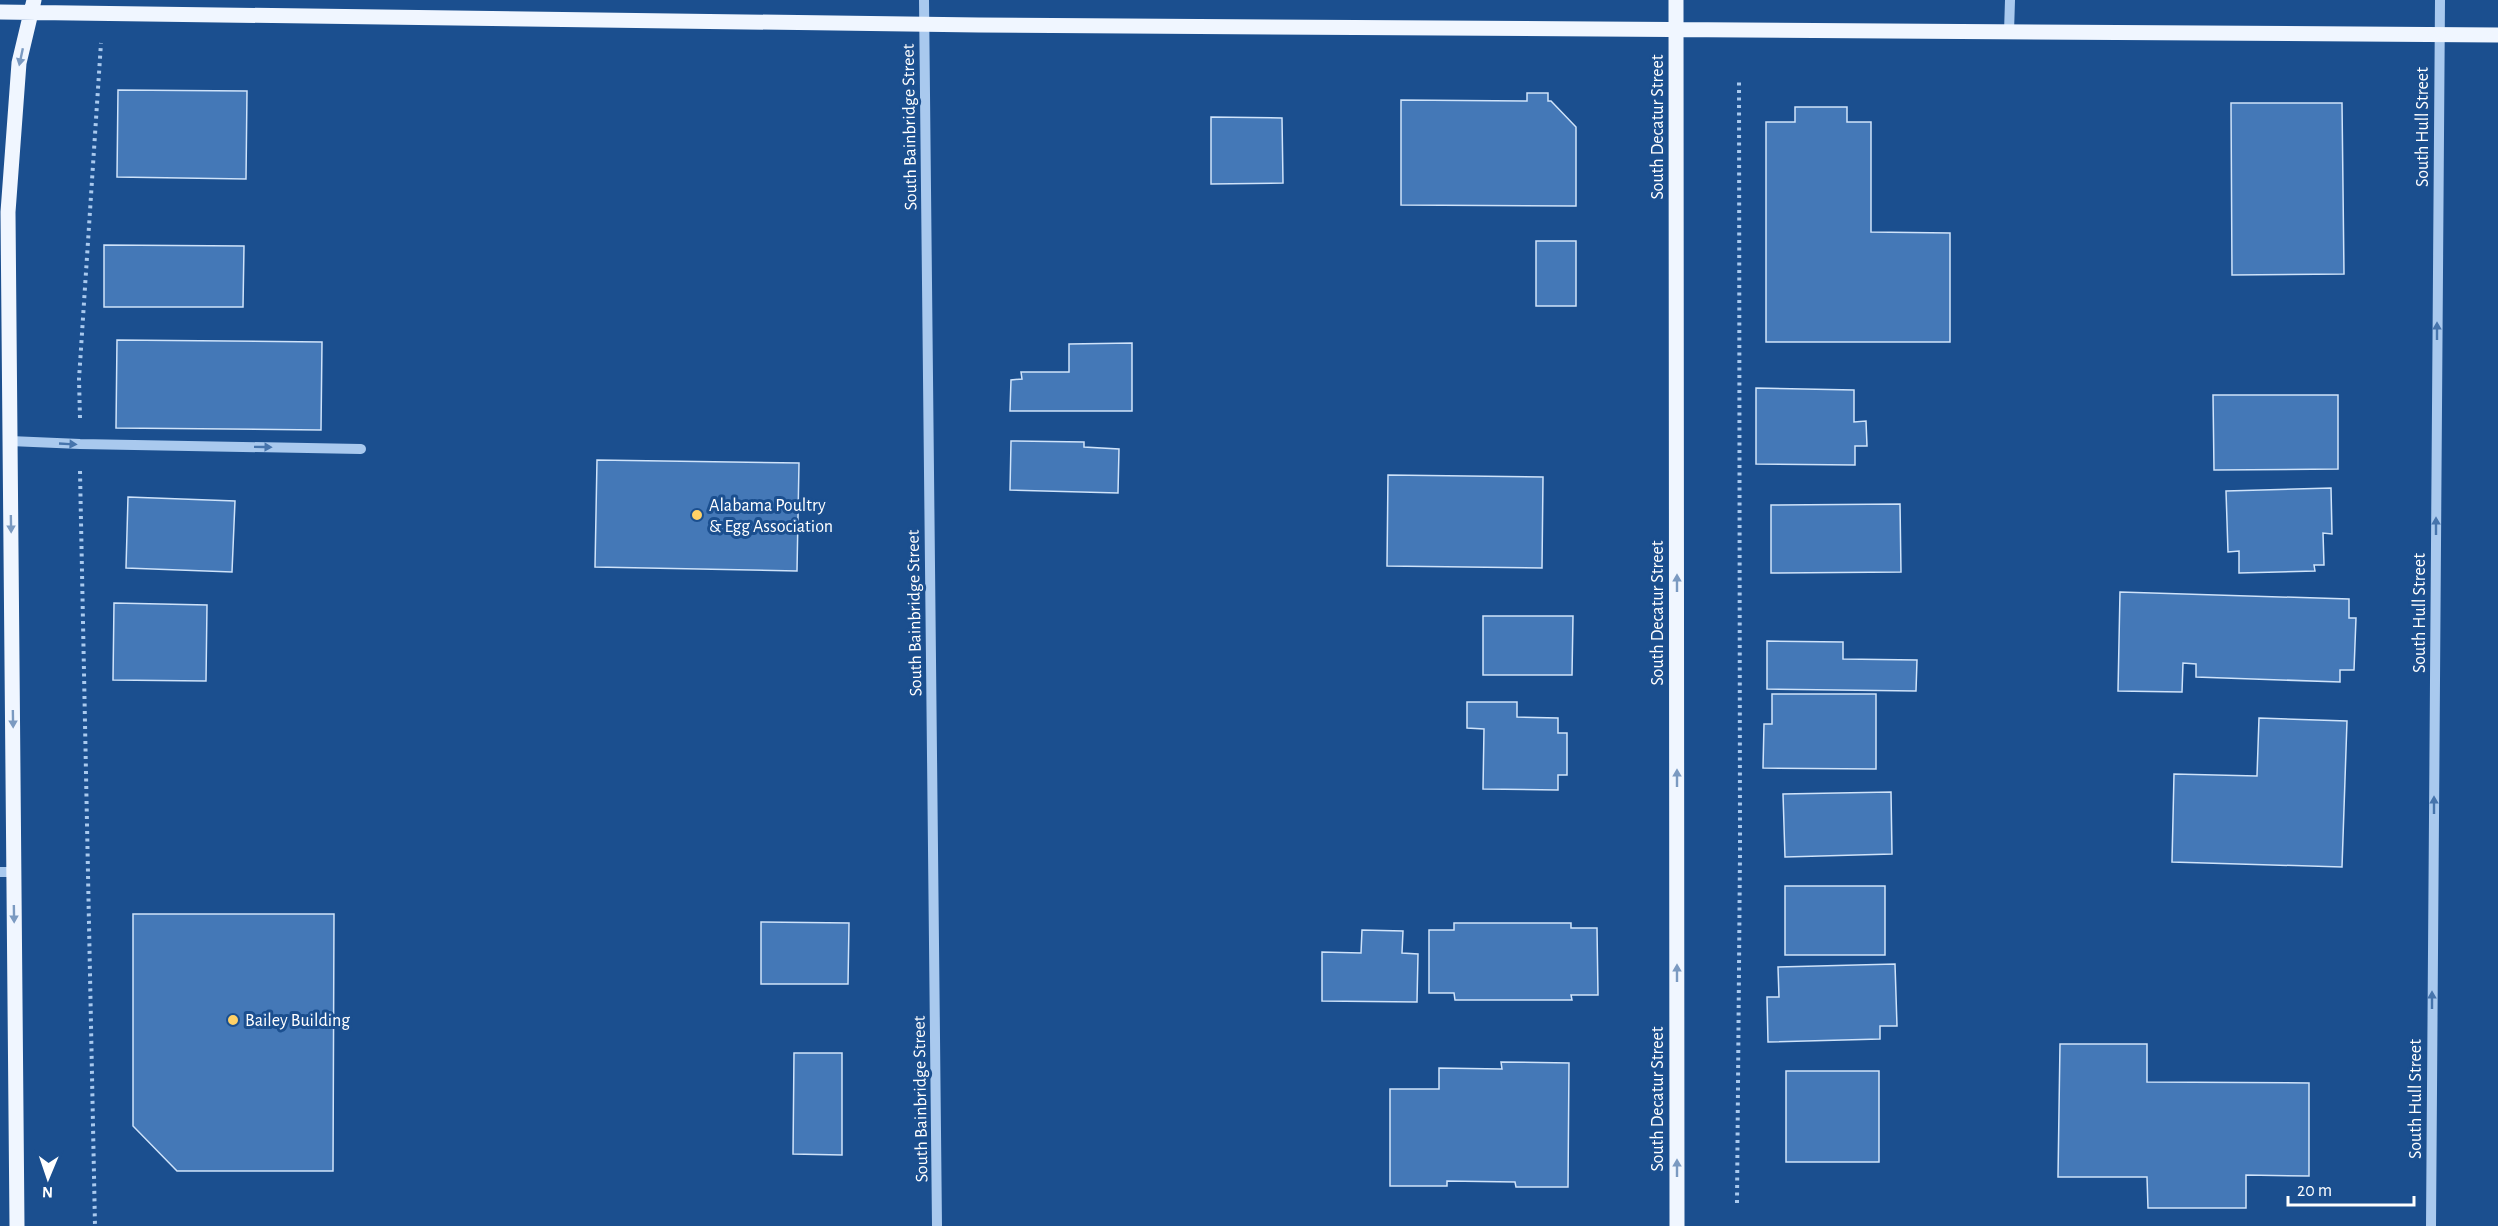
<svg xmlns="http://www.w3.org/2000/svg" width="2498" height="1226" viewBox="0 0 2498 1226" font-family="'Alegreya Sans',sans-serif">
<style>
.building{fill:#4478b7;stroke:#cfe3fa;stroke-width:1.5}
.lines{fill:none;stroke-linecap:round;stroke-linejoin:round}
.path{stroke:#a9c9ee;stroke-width:4;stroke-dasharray:3 4.5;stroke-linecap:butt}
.minor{stroke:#a9c9ee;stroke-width:10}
.major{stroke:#f0f6ff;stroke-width:15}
.oneway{fill:#7b9ac1}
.oneway2{fill:#4674ac}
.poi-dot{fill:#ffd166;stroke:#1b4f8f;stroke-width:2}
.labels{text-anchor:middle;stroke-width:6;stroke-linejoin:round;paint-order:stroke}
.street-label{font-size:18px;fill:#fff;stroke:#1b4f8f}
.poi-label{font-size:18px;fill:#fff;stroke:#1b4f8f;text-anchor:start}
</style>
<rect width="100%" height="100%" fill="#1b4f8f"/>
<path class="building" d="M 118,90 L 247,91 L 246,179 L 117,177 Z
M 1527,93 L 1548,93 L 1548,101 L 1551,101 L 1576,127 L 1576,206 L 1401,205 L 1401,100 L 1527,101 Z
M 2231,103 L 2342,103 L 2344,274 L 2232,275 Z
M 1795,107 L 1847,107 L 1847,122 L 1871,122 L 1871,232 L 1950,233 L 1950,342 L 1766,342 L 1766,122 L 1795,122 Z
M 1211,117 L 1282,118 L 1283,183 L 1211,184 Z
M 1536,241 L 1576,241 L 1576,306 L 1536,306 Z
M 104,245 L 244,246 L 243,307 L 104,307 Z
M 117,340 L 322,342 L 321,430 L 116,428 Z
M 1132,343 L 1132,411 L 1010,411 L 1011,380 L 1022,379 L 1021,372 L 1069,372 L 1069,344 Z
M 1756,388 L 1854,390 L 1854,422 L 1866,421 L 1867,446 L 1855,446 L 1855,465 L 1756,464 Z
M 2213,395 L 2338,395 L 2338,469 L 2214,470 Z
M 1011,441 L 1084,442 L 1084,447 L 1119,449 L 1118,493 L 1010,490 Z
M 597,460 L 799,463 L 797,571 L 595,567 Z
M 1388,475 L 1543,477 L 1542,568 L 1387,566 Z
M 2331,488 L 2332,534 L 2323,533 L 2324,565 L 2314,565 L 2315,571 L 2239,573 L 2239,551 L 2228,552 L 2226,491 Z
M 128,497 L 235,501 L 232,572 L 126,568 Z
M 1900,504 L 1901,572 L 1771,573 L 1771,505 Z
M 2120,592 L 2349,599 L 2349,618 L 2356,618 L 2354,670 L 2340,670 L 2340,682 L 2196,677 L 2196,664 L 2183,663 L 2182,692 L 2118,691 Z
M 114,603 L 207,605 L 206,681 L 113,680 Z
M 1483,616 L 1573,616 L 1572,675 L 1483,675 Z
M 1767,641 L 1843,642 L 1843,659 L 1917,660 L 1916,691 L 1767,689 Z
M 1772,694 L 1876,694 L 1876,769 L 1763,768 L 1764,724 L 1772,724 Z
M 1467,702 L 1517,702 L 1517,717 L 1558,718 L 1558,733 L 1567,733 L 1567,775 L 1558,775 L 1558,790 L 1483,789 L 1484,729 L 1467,728 Z
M 2259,718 L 2347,721 L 2342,867 L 2172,862 L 2174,774 L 2257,776 Z
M 1891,792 L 1892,854 L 1785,857 L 1783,794 Z
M 1785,886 L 1885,886 L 1885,955 L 1785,955 Z
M 133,914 L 334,914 L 333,1171 L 177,1171 L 133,1126 Z
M 761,922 L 849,923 L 848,984 L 761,984 Z
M 1454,923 L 1571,923 L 1571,928 L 1597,928 L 1598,995 L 1571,995 L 1572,1000 L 1455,1000 L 1454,993 L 1429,993 L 1429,930 L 1454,930 Z
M 1362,930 L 1403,931 L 1402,953 L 1418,954 L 1417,1002 L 1322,1001 L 1322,952 L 1361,953 Z
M 1895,964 L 1897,1026 L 1880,1026 L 1880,1039 L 1768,1042 L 1767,997 L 1779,997 L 1778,967 Z
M 2060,1044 L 2147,1044 L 2147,1082 L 2309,1083 L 2309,1176 L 2246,1175 L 2246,1208 L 2148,1208 L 2147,1177 L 2058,1177 Z
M 794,1053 L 842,1053 L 842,1155 L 793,1154 Z
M 1501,1062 L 1569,1063 L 1568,1187 L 1516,1187 L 1515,1182 L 1447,1181 L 1447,1186 L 1390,1186 L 1390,1089 L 1439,1089 L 1439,1068 L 1502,1069 Z
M 1786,1071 L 1879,1071 L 1879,1162 L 1786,1162 Z"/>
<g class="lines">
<path class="path" d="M 80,418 L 79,379 L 101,43
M 80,471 L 95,1226
M 1737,1203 L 1740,852 L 1739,80"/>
<path class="minor" d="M 924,0 L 937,1226
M 2009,32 L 2010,0
M 10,441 L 80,444 L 361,449
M 0,872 L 14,872
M 2431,1226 L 2440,0"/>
<path class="major" d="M 1676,0 L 1677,1226
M 0,12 L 979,25 L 2498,35
M 17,1226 L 8,212 L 19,63 L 34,0"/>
</g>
<defs><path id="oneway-solid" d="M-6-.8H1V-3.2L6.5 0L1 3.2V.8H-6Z" transform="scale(1.5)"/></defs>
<g class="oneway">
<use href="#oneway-solid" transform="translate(21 57) rotate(102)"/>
<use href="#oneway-solid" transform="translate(11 524) rotate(89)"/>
<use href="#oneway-solid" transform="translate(1677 583) rotate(-90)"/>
<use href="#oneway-solid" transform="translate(13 719) rotate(89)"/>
<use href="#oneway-solid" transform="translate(1677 778) rotate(-90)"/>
<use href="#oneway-solid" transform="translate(14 914) rotate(89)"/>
<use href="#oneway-solid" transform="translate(1677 973) rotate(-90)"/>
<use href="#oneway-solid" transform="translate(1677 1168) rotate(-90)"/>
</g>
<g class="oneway2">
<use href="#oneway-solid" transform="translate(2437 331) rotate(-90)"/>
<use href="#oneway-solid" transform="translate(68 444) rotate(3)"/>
<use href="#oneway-solid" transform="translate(263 447) rotate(1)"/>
<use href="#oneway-solid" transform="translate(2436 526) rotate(-90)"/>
<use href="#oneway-solid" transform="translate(2434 805) rotate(-90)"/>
<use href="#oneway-solid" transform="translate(2432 1000) rotate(-90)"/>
</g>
<g class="poi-dot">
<circle cx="697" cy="515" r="6"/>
<circle cx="233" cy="1020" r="6"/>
</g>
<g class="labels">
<g class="street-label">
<text transform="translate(909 127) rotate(-91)" y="6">South Bainbridge Street</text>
<text transform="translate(1657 127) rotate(-90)" y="6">South Decatur Street</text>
<text transform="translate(2422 127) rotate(-90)" y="6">South Hull Street</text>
<text transform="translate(914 613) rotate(-91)" y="6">South Bainbridge Street</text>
<text transform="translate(1657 613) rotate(-90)" y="6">South Decatur Street</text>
<text transform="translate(2419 613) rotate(-90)" y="6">South Hull Street</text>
<text transform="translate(920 1099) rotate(-91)" y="6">South Bainbridge Street</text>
<text transform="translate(1657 1099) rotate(-90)" y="6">South Decatur Street</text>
<text transform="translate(2415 1099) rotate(-90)" y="6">South Hull Street</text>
</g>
<g class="poi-label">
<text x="709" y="511">Alabama Poultry<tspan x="709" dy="21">&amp; Egg Association</tspan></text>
<text x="245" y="1026">Bailey Building</text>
</g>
</g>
<g transform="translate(48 1178) rotate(182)" stroke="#1b4f8f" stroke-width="4.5" paint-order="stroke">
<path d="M0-4.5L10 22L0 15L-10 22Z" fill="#ffffff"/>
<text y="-9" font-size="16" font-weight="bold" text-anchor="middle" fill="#ffffff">N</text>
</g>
<path d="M2288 1196v9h126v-9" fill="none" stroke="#ffffff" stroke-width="3"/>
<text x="2297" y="1196" font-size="18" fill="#ffffff" stroke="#1b4f8f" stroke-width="4.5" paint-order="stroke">20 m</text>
</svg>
